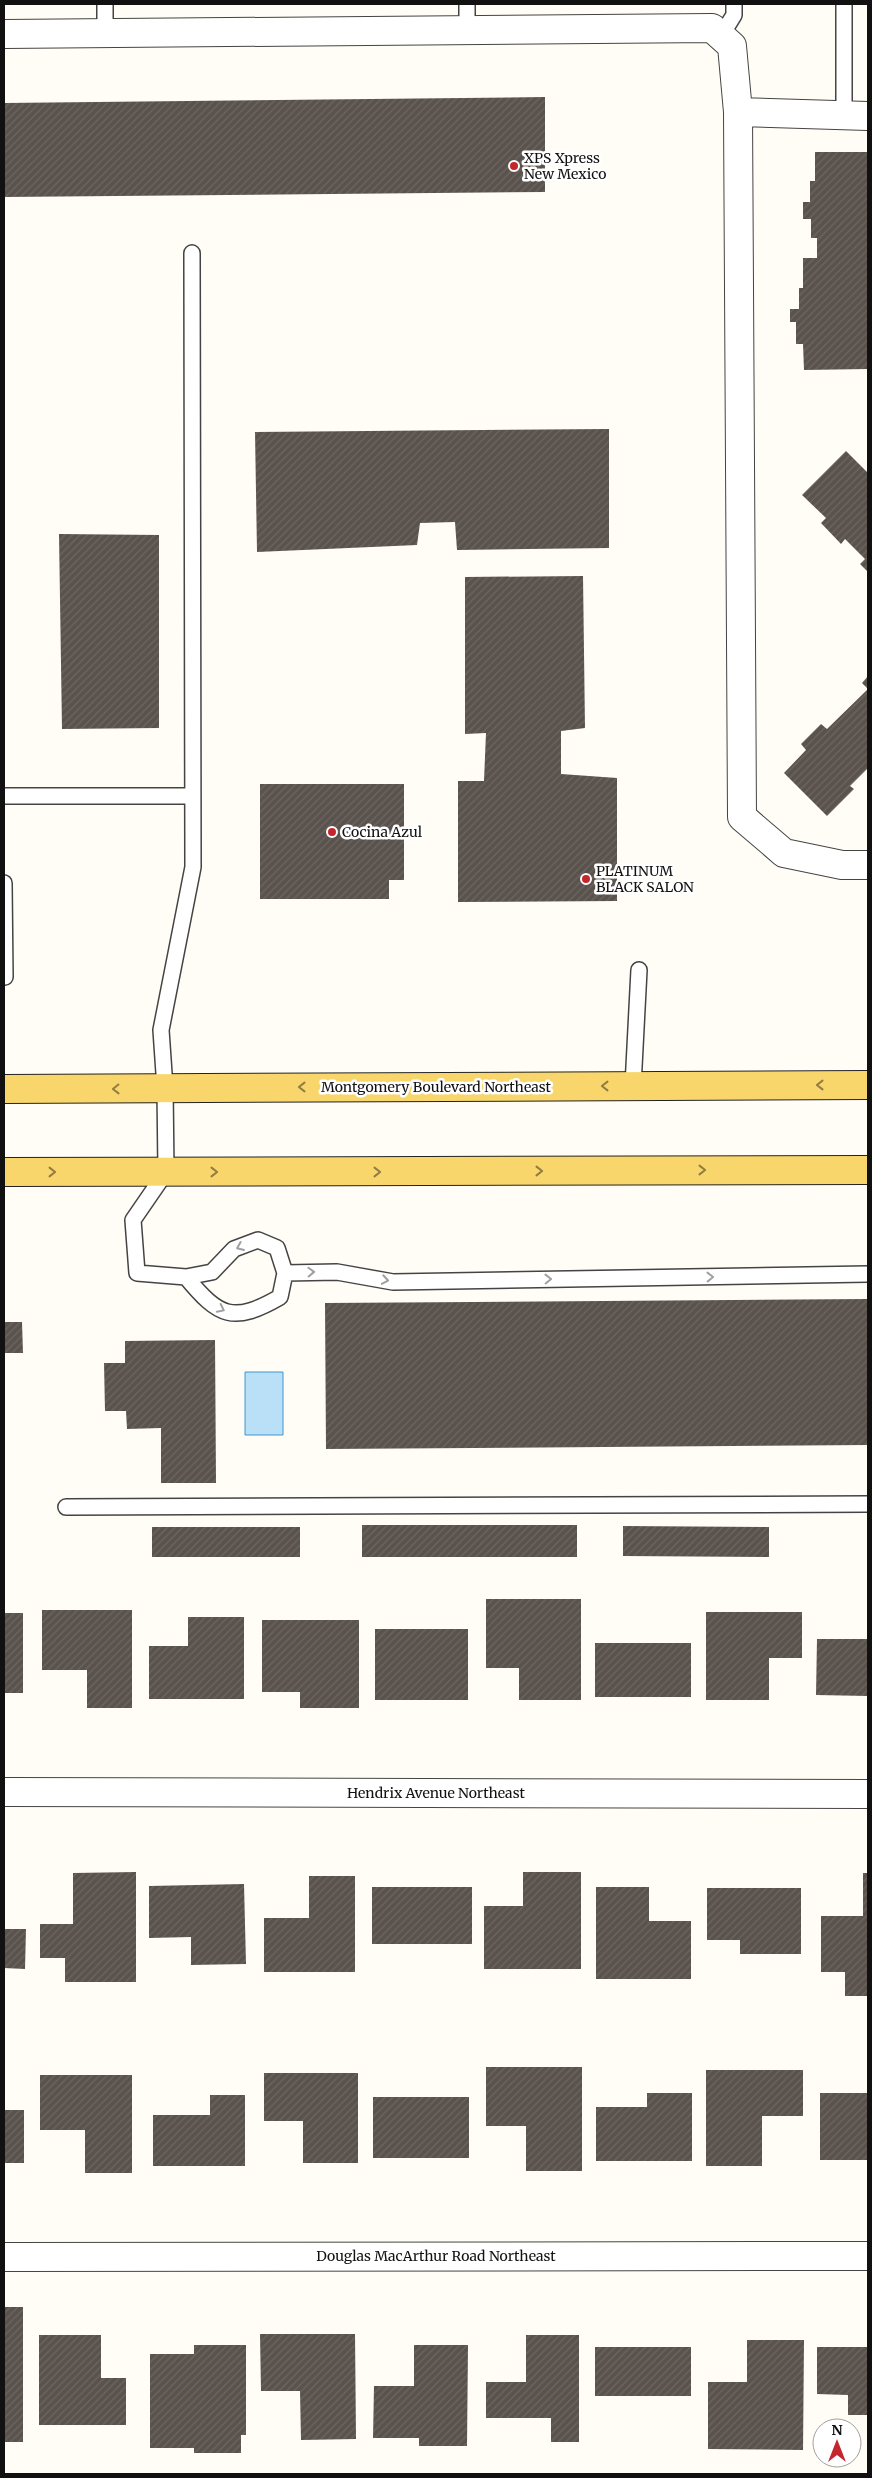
<svg xmlns="http://www.w3.org/2000/svg" width="872" height="2478" viewBox="0 0 872 2478" font-family="Merriweather,serif">
<style>
.water{fill:#b9e0f7;stroke:#3f96cf}
.building{fill:url(#building-hatch)}
.lines{fill:none;stroke-linecap:round;stroke-linejoin:round}
.service-casing{stroke:#444;stroke-width:18}
.minor-casing{stroke:#444;stroke-width:30}
.primary-casing{stroke:#222;stroke-width:30}
.service{stroke:#fff;stroke-width:15}
.minor{stroke:#fff;stroke-width:28}
.primary{stroke:#f9d66b;stroke-width:28}
.oneway{stroke:#917d42}
.oneway2{stroke:#a0a0a0}
.poi-dot{fill:#c4262e;stroke:#fff;stroke-width:2}
.labels{text-anchor:middle;stroke-width:5;stroke-linejoin:round;paint-order:stroke}
.poi-label{font-size:14px;fill:#111;stroke:#fff;text-anchor:start}
.street-label{font-size:14px;fill:#111;stroke:#fff}
</style>
<defs>
<pattern id="building-hatch" width="6" height="6" patternUnits="userSpaceOnUse" patternTransform="scale(1.25)"><rect width="6" height="6" fill="#5a524d"/><path d="M-1 1l2-2M0 6l6-6M5 7l2-2" fill="none" stroke="#6d6662"/></pattern>
</defs>
<rect width="100%" height="100%" fill="#fffdf5"/>
<path class="water" d="M 245,1372 L 283,1372 L 283,1435 L 245,1435 Z"/>
<path class="building" d="M 545,97 L 545,192 L 4,197 L 4,103 Z
M 815,152 L 868,152 L 868,369 L 804,370 L 803,344 L 796,344 L 796,322 L 790,322 L 790,309 L 799,309 L 799,288 L 803,288 L 803,258 L 817,258 L 817,238 L 811,238 L 811,219 L 803,219 L 803,202 L 810,202 L 810,181 L 815,181 Z
M 609,429 L 609,548 L 457,550 L 455,522 L 420,523 L 417,545 L 257,552 L 255,432 Z
M 846,451 L 868,473 L 868,572 L 860,564 L 865,559 L 845,539 L 841,544 L 821,523 L 826,518 L 802,495 Z
M 59,534 L 159,535 L 159,728 L 62,729 Z
M 583,576 L 585,728 L 561,731 L 561,774 L 617,778 L 617,901 L 458,902 L 458,781 L 484,781 L 486,733 L 465,734 L 465,577 Z
M 868,676 L 868,770 L 867,769 L 850,786 L 854,789 L 827,816 L 784,773 L 806,750 L 801,744 L 821,724 L 827,729 L 868,689 L 862,683 Z
M 260,784 L 404,784 L 404,880 L 389,880 L 389,899 L 260,899 Z
M 868,1299 L 868,1445 L 326,1449 L 325,1303 Z
M 4,1322 L 22,1322 L 23,1353 L 4,1353 Z
M 215,1340 L 216,1483 L 161,1483 L 161,1428 L 127,1429 L 126,1411 L 105,1411 L 104,1363 L 125,1363 L 125,1341 Z
M 362,1525 L 577,1525 L 577,1557 L 362,1557 Z
M 623,1526 L 769,1527 L 769,1557 L 623,1556 Z
M 152,1527 L 300,1527 L 300,1557 L 152,1557 Z
M 486,1599 L 581,1599 L 581,1700 L 519,1700 L 519,1668 L 486,1668 Z
M 42,1610 L 132,1610 L 132,1708 L 87,1708 L 87,1670 L 42,1670 Z
M 706,1612 L 802,1612 L 802,1658 L 769,1658 L 769,1700 L 706,1700 Z
M 4,1613 L 23,1613 L 23,1693 L 4,1693 Z
M 188,1617 L 244,1617 L 244,1699 L 149,1699 L 149,1646 L 188,1646 Z
M 262,1620 L 359,1620 L 359,1708 L 300,1708 L 300,1692 L 262,1692 Z
M 375,1629 L 468,1629 L 468,1700 L 375,1700 Z
M 817,1639 L 868,1639 L 868,1696 L 816,1695 Z
M 595,1643 L 691,1643 L 691,1697 L 595,1697 Z
M 136,1872 L 136,1982 L 65,1982 L 65,1958 L 40,1958 L 40,1924 L 73,1924 L 73,1873 Z
M 523,1872 L 581,1872 L 581,1969 L 484,1969 L 484,1906 L 523,1906 Z
M 863,1873 L 868,1873 L 868,1996 L 845,1996 L 845,1972 L 821,1972 L 821,1916 L 863,1916 Z
M 309,1876 L 355,1876 L 355,1972 L 264,1972 L 264,1918 L 309,1918 Z
M 244,1884 L 246,1964 L 191,1965 L 191,1937 L 149,1938 L 149,1886 Z
M 372,1887 L 472,1887 L 472,1944 L 372,1944 Z
M 596,1887 L 649,1887 L 649,1921 L 691,1921 L 691,1979 L 596,1979 Z
M 707,1888 L 801,1888 L 801,1954 L 740,1954 L 740,1940 L 707,1940 Z
M 4,1929 L 26,1929 L 25,1969 L 4,1968 Z
M 486,2067 L 582,2067 L 582,2171 L 526,2171 L 526,2126 L 486,2126 Z
M 706,2070 L 803,2070 L 803,2116 L 762,2116 L 762,2166 L 706,2166 Z
M 264,2073 L 358,2073 L 358,2163 L 303,2163 L 303,2121 L 264,2121 Z
M 40,2075 L 132,2075 L 132,2173 L 85,2173 L 85,2130 L 40,2130 Z
M 647,2093 L 692,2093 L 692,2161 L 596,2161 L 596,2107 L 647,2107 Z
M 820,2093 L 868,2093 L 868,2160 L 820,2160 Z
M 210,2095 L 245,2095 L 245,2166 L 153,2166 L 153,2115 L 210,2115 Z
M 373,2097 L 469,2097 L 469,2158 L 373,2158 Z
M 4,2110 L 24,2110 L 24,2163 L 4,2163 Z
M 4,2307 L 23,2307 L 23,2442 L 4,2442 Z
M 260,2334 L 355,2334 L 356,2439 L 301,2440 L 300,2391 L 261,2391 Z
M 39,2335 L 101,2335 L 101,2378 L 126,2378 L 126,2425 L 39,2425 Z
M 526,2335 L 579,2335 L 579,2442 L 551,2442 L 551,2418 L 486,2418 L 486,2382 L 526,2382 Z
M 747,2340 L 804,2340 L 803,2450 L 708,2449 L 708,2382 L 747,2382 Z
M 194,2345 L 246,2345 L 246,2435 L 241,2435 L 241,2453 L 194,2453 L 194,2448 L 150,2448 L 150,2354 L 194,2354 Z
M 414,2345 L 468,2345 L 467,2446 L 419,2446 L 419,2438 L 373,2438 L 374,2386 L 414,2386 Z
M 595,2347 L 691,2347 L 691,2396 L 595,2396 Z
M 817,2347 L 868,2347 L 868,2415 L 848,2415 L 848,2395 L 817,2394 Z"/>
<g class="lines">
<defs>
<path id="service" d="M 467,4 L 467,30
M 105,33 L 105,4
M 721,36 L 734,15 L 734,4
M 844,116 L 844,4
M 4,796 L 193,796
M 4,883 L 5,977
M 633,1086 L 639,970
M 285,1273 L 337,1272 L 393,1282 L 868,1274
M 186,1277 C 219,1317 233,1324 280,1297 L 285,1273 L 277,1248 L 258,1240 L 234,1249 L 212,1272 L 186,1277 L 137,1273 L 133,1220 L 166,1172 L 165,1088 L 161,1030 L 193,867 L 192,253
M 66,1507 L 868,1504"/>
<path id="minor" d="M 4,34 L 712,28 L 732,46 L 738,112 L 742,817 L 784,853 L 842,865 L 868,865
M 738,112 L 868,116
M 4,1792 L 868,1794
M 4,2257 L 868,2256"/>
<path id="primary" d="M 4,1089 L 868,1085
M 4,1172 L 868,1170"/>
</defs>
<use href="#service" class="service-casing"/>
<use href="#minor" class="minor-casing"/>
<use href="#primary" class="primary-casing"/>
<use href="#service" class="service"/>
<use href="#minor" class="minor"/>
<use href="#primary" class="primary"/>
</g>
<defs><path id="oneway-chevron" d="M-2-3.5L2.5 0L-2 3.5" fill="none" stroke-width="1.6" stroke-linecap="round" stroke-linejoin="round" transform="scale(1.25)"/></defs>
<g class="oneway">
<use href="#oneway-chevron" transform="translate(820 1085) rotate(180)"/>
<use href="#oneway-chevron" transform="translate(605 1086) rotate(180)"/>
<use href="#oneway-chevron" transform="translate(302 1087) rotate(180)"/>
<use href="#oneway-chevron" transform="translate(116 1089) rotate(179)"/>
<use href="#oneway-chevron" transform="translate(702 1170)"/>
<use href="#oneway-chevron" transform="translate(539 1171)"/>
<use href="#oneway-chevron" transform="translate(52 1172)"/>
<use href="#oneway-chevron" transform="translate(214 1172)"/>
<use href="#oneway-chevron" transform="translate(377 1172)"/>
</g>
<g class="oneway2">
<use href="#oneway-chevron" transform="translate(240 1247) rotate(157)"/>
<use href="#oneway-chevron" transform="translate(311 1272) rotate(-2)"/>
<use href="#oneway-chevron" transform="translate(710 1277) rotate(-1)"/>
<use href="#oneway-chevron" transform="translate(548 1279) rotate(-1)"/>
<use href="#oneway-chevron" transform="translate(385 1280) rotate(10)"/>
<use href="#oneway-chevron" transform="translate(221 1309) rotate(26)"/>
</g>
<g class="poi-dot">
<circle cx="514" cy="166" r="5"/>
<circle cx="332" cy="832" r="5"/>
<circle cx="586" cy="879" r="5"/>
</g>
<g class="labels">
<g class="poi-label">
<text x="524" y="163">XPS Xpress<tspan x="524" dy="16">New Mexico</tspan></text>
<text x="342" y="837">Cocina Azul</text>
<text x="596" y="876">PLATINUM<tspan x="596" dy="16">BLACK SALON</tspan></text>
</g>
<g class="street-label">
<text x="436" y="1092">Montgomery Boulevard Northeast</text>
<text x="436" y="1798">Hendrix Avenue Northeast</text>
<text x="436" y="2261">Douglas MacArthur Road Northeast</text>
</g>
</g>
<rect width="872" height="2478" fill="none" stroke="#111111" stroke-width="10"/>
<g transform="translate(837 2443)"><circle r="24" fill="#ffffff" stroke="#a0a0a0"/>
<path d="M0-4L9 19L0 12L-9 19Z" fill="#c4262e"/>
<text y="-8" font-size="14" font-weight="bold" text-anchor="middle" fill="#111111">N</text>
</g>
</svg>
